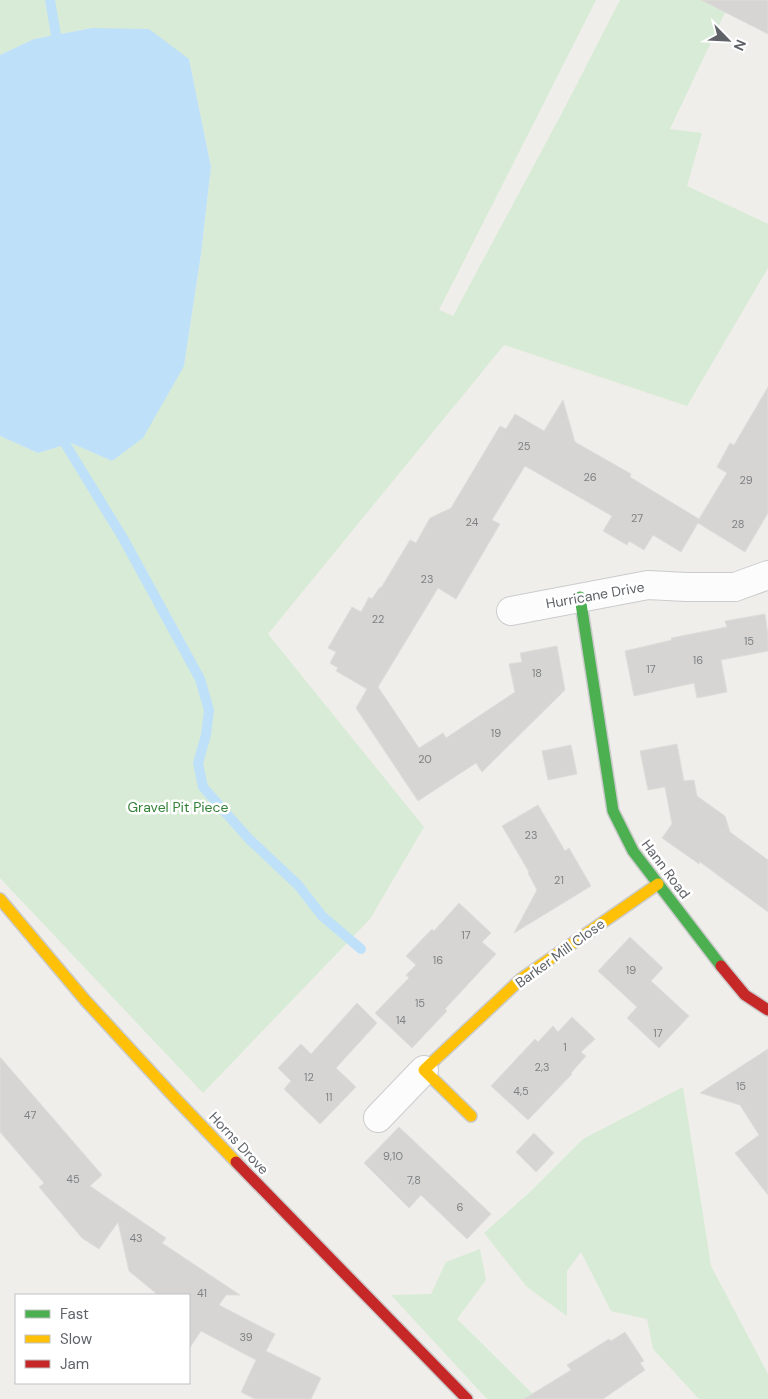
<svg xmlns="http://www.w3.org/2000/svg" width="768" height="1399" viewBox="0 0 768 1399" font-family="'DM Sans',sans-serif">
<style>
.green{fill:#d8ebd6}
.water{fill:#bfe0f9}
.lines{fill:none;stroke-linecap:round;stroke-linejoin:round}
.stream{stroke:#bfe0f9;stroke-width:10}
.building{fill:#d6d5d3;stroke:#deddd9}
.street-casing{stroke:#cbcccc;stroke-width:30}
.fast-casing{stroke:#cacacb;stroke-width:14}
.slow-casing{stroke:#cacacb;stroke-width:14}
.jam-casing{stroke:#cacacb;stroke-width:14}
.street{stroke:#fdfcfc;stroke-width:28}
.fast{stroke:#4caf50;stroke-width:11}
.slow{stroke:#ffc107;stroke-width:11}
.jam{stroke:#c62828;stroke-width:11}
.labels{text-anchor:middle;stroke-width:5;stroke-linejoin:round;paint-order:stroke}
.number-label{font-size:11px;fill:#7e8184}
.street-label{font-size:14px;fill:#5f6368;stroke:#fff}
.park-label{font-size:14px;fill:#348238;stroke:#fff}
</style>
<rect width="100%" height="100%" fill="#efeeea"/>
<path class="green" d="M 0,0 L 596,0 L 439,310 L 453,316 L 563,111 L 620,0 L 731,0 L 670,129 L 702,133 L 687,186 L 768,224 L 768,268 L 687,406 L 504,345 L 268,634 L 424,827 L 370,919 L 203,1093 L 0,878 L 0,436 L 38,453 L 71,443 L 112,461 L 184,366 L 201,254 L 211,167 L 189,59 L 92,28 L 34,39 L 0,55 Z
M 683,1087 L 711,1266 L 768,1374 L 768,1399 L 699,1399 L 653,1349 L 647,1319 L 611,1311 L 581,1252 L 567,1271 L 567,1316 L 527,1287 L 484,1233 L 530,1192 L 583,1139 Z
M 480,1249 L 486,1280 L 457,1319 L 538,1399 L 487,1399 L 391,1295 L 431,1294 L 446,1262 Z"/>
<path class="water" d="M 92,28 L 149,29 L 189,59 L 211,167 L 201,254 L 184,366 L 143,438 L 112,461 L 71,443 L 38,453 L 0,436 L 0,55 L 34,39 Z"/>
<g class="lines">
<path class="stream" d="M 50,0 L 56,35
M 66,445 L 123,538 L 200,679 L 209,710 L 206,735 L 198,763 L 203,787 L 249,839 L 298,885 L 322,916 L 361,949"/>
</g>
<path class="building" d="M 701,0 L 768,0 L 768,34 Z
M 768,387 L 768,513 L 745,552 L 698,523 L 681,552 L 653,535 L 644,550 L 629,541 L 627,545 L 603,531 L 612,516 L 525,466 L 492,520 L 500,524 L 456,599 L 438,588 L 378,687 L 419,748 L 443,733 L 446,738 L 515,692 L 509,664 L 522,662 L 520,653 L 557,646 L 565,690 L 482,772 L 476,763 L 418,801 L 356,708 L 367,689 L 336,671 L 338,668 L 330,663 L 336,652 L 328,648 L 352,607 L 361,612 L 369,597 L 372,599 L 380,587 L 381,588 L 410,540 L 416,543 L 430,518 L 451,508 L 500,426 L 506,429 L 515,414 L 544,431 L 563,400 L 575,442 L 631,474 L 630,477 L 699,519 L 727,473 L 717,467 L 730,443 L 734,445 Z
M 765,614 L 768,635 L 768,651 L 721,660 L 727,692 L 697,698 L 694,683 L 634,696 L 625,651 L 672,640 L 671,638 L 727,627 L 725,621 Z
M 677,744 L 684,781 L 694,780 L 697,796 L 725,816 L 730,832 L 768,860 L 768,912 L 700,862 L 699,864 L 662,838 L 672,824 L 665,787 L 648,790 L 640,751 Z
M 571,745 L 577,774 L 548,780 L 542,751 Z
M 538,805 L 565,851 L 569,848 L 591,886 L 514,933 L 537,890 L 528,873 L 529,872 L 502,826 Z
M 459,903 L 491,933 L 482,942 L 496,954 L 445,1009 L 447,1011 L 412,1048 L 375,1013 L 409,978 L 406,975 L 416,965 L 406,956 L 432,929 L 434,931 Z
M 630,937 L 663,968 L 651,981 L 689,1016 L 659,1048 L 627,1018 L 637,1007 L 598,971 Z
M 357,1003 L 377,1023 L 336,1068 L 356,1087 L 320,1124 L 284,1089 L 291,1081 L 278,1068 L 301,1044 L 311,1054 Z
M 572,1017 L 595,1039 L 581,1052 L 586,1056 L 571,1073 L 572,1074 L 528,1120 L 491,1086 L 535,1039 L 538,1042 L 553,1026 L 558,1032 Z
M 768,1049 L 768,1195 L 735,1153 L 759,1135 L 740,1105 L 700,1093 Z
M 0,1057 L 102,1175 L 90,1186 L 166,1238 L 162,1243 L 240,1295 L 226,1295 L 219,1305 L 275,1334 L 266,1351 L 321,1378 L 311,1399 L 255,1399 L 241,1392 L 256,1360 L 201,1331 L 189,1349 L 189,1295 L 158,1295 L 129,1271 L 118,1222 L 99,1249 L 82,1238 L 39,1187 L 44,1183 L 0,1132 Z
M 399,1127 L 491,1214 L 467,1239 L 421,1195 L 409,1208 L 364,1163 Z
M 534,1133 L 554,1153 L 536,1172 L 516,1152 Z
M 625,1332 L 644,1361 L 640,1363 L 645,1370 L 603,1399 L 524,1399 L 571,1370 L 567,1365 L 609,1339 L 611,1341 Z"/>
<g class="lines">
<defs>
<path id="street" d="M 511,611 L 648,585 L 686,587 L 735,587 L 768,575
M 378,1118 L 424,1070"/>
<path id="fast" d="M 580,597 L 613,811 L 633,851 L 721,966"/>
<path id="slow" d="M 0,899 L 85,1000 L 176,1099 L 236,1162
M 471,1116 L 424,1070 L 521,979 L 658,884"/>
<path id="jam" d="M 721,966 L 745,995 L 768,1010
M 236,1162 L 467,1399"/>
</defs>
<use href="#street" class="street-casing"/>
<use href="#fast" class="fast-casing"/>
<use href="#slow" class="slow-casing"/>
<use href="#jam" class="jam-casing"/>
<use href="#street" class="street"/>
<use href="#fast" class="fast"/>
<use href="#slow" class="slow"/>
<use href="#jam" class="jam"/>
</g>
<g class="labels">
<g class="number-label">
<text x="524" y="450">25</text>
<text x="590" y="481">26</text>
<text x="746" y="484">29</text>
<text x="637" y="522">27</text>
<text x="472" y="526">24</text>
<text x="738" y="528">28</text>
<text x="427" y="583">23</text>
<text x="378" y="623">22</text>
<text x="749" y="645">15</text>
<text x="698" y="664">16</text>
<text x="651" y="673">17</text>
<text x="537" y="677">18</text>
<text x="496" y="737">19</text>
<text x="425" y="763">20</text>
<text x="531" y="839">23</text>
<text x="559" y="884">21</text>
<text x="466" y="939">17</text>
<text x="438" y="964">16</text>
<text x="631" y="974">19</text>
<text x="420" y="1007">15</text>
<text x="401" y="1024">14</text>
<text x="658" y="1037">17</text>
<text x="565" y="1051">1</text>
<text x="542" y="1071">2,3</text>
<text x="309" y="1081">12</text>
<text x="741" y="1090">15</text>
<text x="521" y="1095">4,5</text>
<text x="329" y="1101">11</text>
<text x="30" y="1119">47</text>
<text x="393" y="1160">9,10</text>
<text x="73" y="1183">45</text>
<text x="414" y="1184">7,8</text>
<text x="460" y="1211">6</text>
<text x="136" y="1242">43</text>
<text x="202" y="1297">41</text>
<text x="246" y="1341">39</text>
</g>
<g class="street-label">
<text transform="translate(595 595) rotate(-10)" y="5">Hurricane Drive</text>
<text transform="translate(666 869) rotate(53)" y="5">Hann Road</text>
<text transform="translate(560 953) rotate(-36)" y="5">Barker Mill Close</text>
<text transform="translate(239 1143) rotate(47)" y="5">Horns Drove</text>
</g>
<g class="park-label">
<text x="178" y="812">Gravel Pit Piece</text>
</g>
</g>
<rect x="15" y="1294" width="175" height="90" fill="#ffffff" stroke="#bfc1c3"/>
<rect x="25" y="1310" width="25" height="8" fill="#4caf50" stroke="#bfc1c3"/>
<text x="60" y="1319" font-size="15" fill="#5f6368">Fast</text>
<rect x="25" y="1335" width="25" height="8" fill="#ffc107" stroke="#bfc1c3"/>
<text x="60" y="1344" font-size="15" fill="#5f6368">Slow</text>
<rect x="25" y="1360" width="25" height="8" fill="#c62828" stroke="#bfc1c3"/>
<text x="60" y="1369" font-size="15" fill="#5f6368">Jam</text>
<g transform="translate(728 40) rotate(114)" stroke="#ffffff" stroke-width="4" paint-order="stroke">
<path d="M0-4L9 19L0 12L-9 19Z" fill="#5f6368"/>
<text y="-8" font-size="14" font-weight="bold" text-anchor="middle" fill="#5f6368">N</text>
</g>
</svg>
